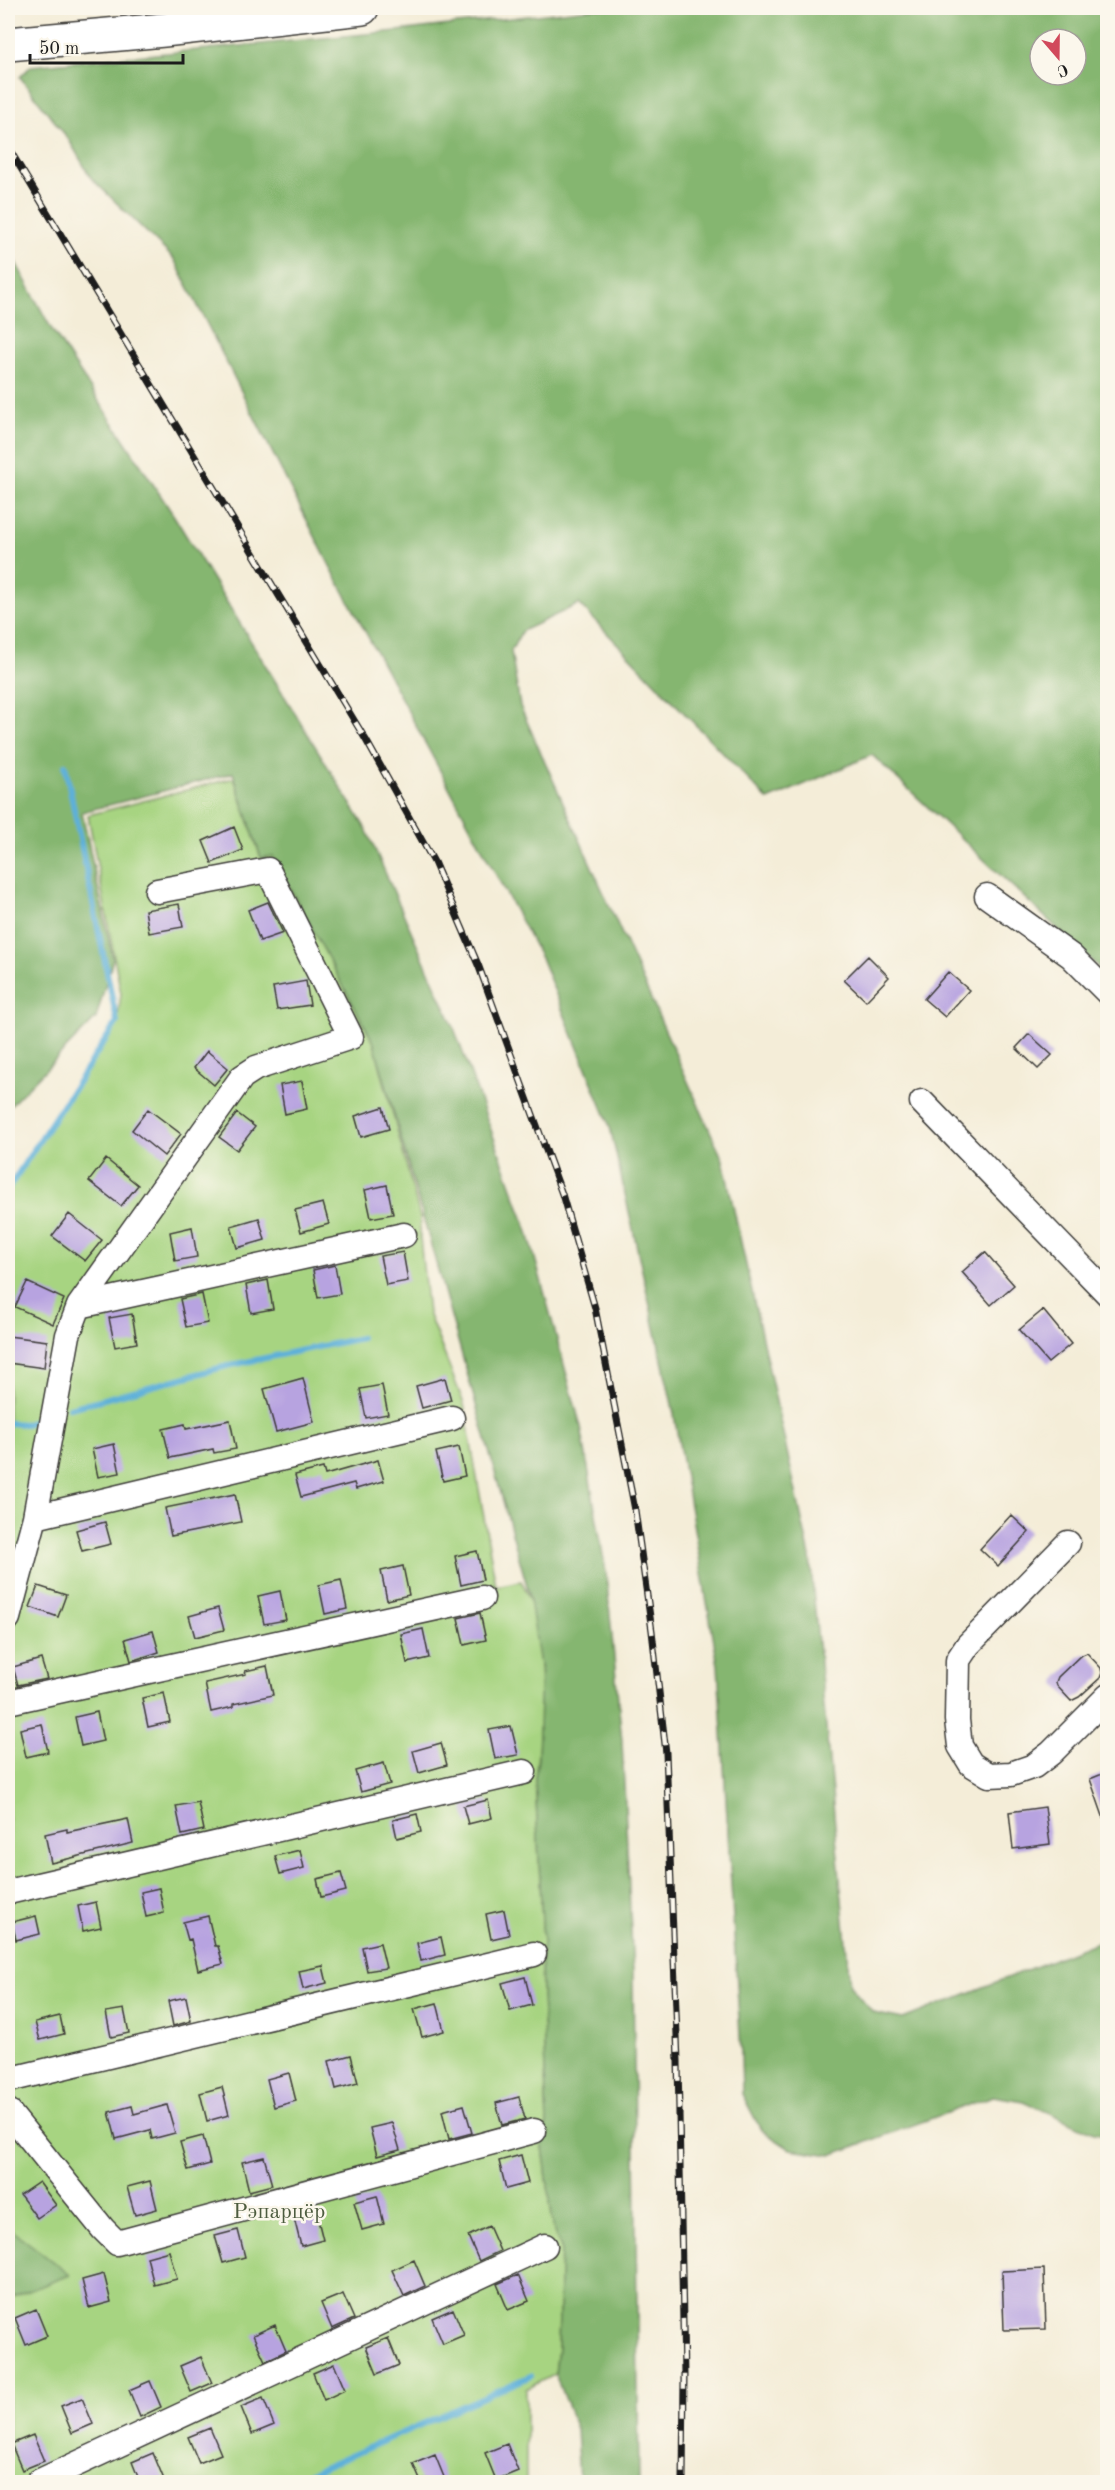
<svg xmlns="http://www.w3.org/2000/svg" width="1115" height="2490" viewBox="0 0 1115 2490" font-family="'Old Standard TT',serif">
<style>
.green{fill:#a7d481;stroke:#62784e;stroke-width:1.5}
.forest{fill:#85b66f;stroke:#506946;stroke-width:1.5;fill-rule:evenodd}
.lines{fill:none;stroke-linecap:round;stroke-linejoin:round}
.stream{stroke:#5db0d9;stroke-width:6}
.building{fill:#b7a3e0}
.minor-casing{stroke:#3c3b38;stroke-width:27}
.highway-casing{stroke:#3c3b38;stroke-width:36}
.minor{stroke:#fff;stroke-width:24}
.highway{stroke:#fff;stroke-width:33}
.rail-casing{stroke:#1c1c1c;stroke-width:7}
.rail{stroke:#fbf7ec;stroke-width:4.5;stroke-dasharray:14;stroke-linecap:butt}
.labels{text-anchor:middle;stroke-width:5;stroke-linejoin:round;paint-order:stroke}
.park-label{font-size:22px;fill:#4d5c3f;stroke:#fbf7ec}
</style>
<rect width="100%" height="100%" fill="#fbf7ec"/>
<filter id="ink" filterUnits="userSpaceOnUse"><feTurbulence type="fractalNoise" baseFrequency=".0167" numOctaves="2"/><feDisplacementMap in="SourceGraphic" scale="12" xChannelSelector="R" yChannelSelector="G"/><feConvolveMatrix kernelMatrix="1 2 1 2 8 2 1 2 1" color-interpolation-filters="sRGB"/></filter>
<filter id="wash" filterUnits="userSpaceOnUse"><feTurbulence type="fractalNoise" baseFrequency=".008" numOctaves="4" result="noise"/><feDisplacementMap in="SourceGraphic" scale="24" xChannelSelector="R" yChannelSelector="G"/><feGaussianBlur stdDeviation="1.35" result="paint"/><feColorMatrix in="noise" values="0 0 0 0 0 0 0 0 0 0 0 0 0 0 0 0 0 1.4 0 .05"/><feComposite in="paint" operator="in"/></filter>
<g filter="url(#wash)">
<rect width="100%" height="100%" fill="#f4edd8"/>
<path class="green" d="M 234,778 L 261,858 L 273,855 L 374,1043 L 420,1217 L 420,1238 L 428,1313 L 464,1404 L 496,1586 L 521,1581 C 547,1620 542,1731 535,1778 L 543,1943 L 541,1963 L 547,2124 L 542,2139 L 554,2232 L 561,2247 L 558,2349 L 555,2374 L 526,2389 L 526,2482 L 8,2482 L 8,1189 L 117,1022 L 121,994 L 88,815 Z"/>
<path class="forest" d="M 597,8 L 1107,8 L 1107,975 L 872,755 L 768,800 L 579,604 L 522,631 L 511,651 L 520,706 L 723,1160 L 810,1556 L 850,1986 L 873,2013 L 903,2019 L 1107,1938 L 1107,2135 L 1094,2133 L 1023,2101 L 993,2096 L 831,2155 L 790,2149 L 761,2130 L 742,2094 L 741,2053 L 718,1665 L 673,1409 L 610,1127 L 542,960 L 331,568 L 174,259 L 91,178 L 69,140 L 20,77 L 31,66 L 397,31 ZM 1040,39 L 1076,39 L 1076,75 L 1040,75 Z
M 8,248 L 51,328 L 174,516 L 366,829 L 454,1028 L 527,1229 L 581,1427 L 606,1573 L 622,1741 L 633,1972 L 639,2482 L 579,2482 L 576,2429 L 555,2374 L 558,2349 L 561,2247 L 554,2232 L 542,2139 L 547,2124 L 541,1963 L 543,1943 L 535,1778 L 538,1759 L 541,1672 L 529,1593 L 374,1043 L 273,856 L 261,858 L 233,773 L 82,812 L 113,959 L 96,1018 L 8,1108 Z
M 8,2227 L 70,2275 L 8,2299 Z"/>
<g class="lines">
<path class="stream" d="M 8,1189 L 117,1022 L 65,765
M 70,1408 L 227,1366 L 361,1338
M 8,1423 L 26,1424 L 35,1421
M 291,2482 L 531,2376"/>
</g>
<g id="blocks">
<path class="building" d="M 234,827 L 243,850 L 212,863 L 203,841 Z
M 268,902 L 283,933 L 260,941 L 248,910 Z
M 179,904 L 183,927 L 149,933 L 145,910 Z
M 868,956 L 889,977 L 866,1001 L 844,980 Z
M 948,972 L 969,990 L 945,1017 L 924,999 Z
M 306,981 L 310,1005 L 277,1010 L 273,987 Z
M 1029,1034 L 1052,1055 L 1038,1069 L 1016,1048 Z
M 207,1051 L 228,1068 L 214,1085 L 194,1068 Z
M 302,1081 L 307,1109 L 285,1114 L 280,1085 Z
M 383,1107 L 389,1129 L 361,1137 L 355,1116 Z
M 148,1109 L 181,1134 L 164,1156 L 132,1130 Z
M 237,1113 L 255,1127 L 237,1150 L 219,1137 Z
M 106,1159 L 138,1185 L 121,1206 L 89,1181 Z
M 387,1185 L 393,1214 L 371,1218 L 365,1190 Z
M 323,1203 L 329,1224 L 301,1232 L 295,1210 Z
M 69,1214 L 102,1240 L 85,1261 L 52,1236 Z
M 259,1218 L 265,1240 L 237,1248 L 231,1226 Z
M 192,1227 L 197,1257 L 175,1261 L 170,1232 Z
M 403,1252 L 408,1281 L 386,1285 L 380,1256 Z
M 985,1252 L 1014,1285 L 991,1305 L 962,1272 Z
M 335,1265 L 340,1294 L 318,1298 L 313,1270 Z
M 268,1280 L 273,1309 L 251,1313 L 246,1285 Z
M 27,1282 L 64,1299 L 53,1324 L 15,1307 Z
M 202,1294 L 208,1323 L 186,1327 L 180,1299 Z
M 1043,1310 L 1071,1344 L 1048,1363 L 1019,1330 Z
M 132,1314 L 137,1343 L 115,1347 L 109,1318 Z
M 8,1336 L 47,1341 L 44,1368 L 8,1363 Z
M 303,1378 L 314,1422 L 276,1432 L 264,1389 Z
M 445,1378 L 451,1400 L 422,1408 L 416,1386 Z
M 382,1385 L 388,1414 L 366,1418 L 360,1389 Z
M 230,1420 L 236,1449 L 214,1453 L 213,1449 L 170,1458 L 163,1429 L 185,1424 L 186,1429 Z
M 114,1444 L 120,1473 L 98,1477 L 92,1449 Z
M 459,1447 L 465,1476 L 443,1481 L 436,1452 Z
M 378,1460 L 384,1481 L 356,1489 L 354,1483 L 301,1497 L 295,1475 L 323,1468 L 325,1475 Z
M 235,1494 L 241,1522 L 171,1536 L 165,1508 Z
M 1011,1515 L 1029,1532 L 998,1566 L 980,1549 Z
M 105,1522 L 111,1544 L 82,1551 L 76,1530 Z
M 477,1551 L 483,1580 L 461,1585 L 455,1556 Z
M 403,1566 L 409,1595 L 387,1600 L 381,1571 Z
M 341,1580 L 347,1609 L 325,1614 L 319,1585 Z
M 38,1586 L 66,1595 L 58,1617 L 30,1607 Z
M 280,1591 L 286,1620 L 264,1624 L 258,1596 Z
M 218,1608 L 224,1630 L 195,1637 L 189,1616 Z
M 480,1613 L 486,1640 L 464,1645 L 458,1618 Z
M 423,1629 L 429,1658 L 407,1663 L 401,1634 Z
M 153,1631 L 159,1652 L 131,1661 L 125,1639 Z
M 1087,1653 L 1101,1668 L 1102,1673 L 1100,1678 L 1079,1697 L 1071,1701 L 1057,1686 L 1056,1682 L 1058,1677 L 1080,1656 Z
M 41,1659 L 47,1679 L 18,1685 L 13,1667 Z
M 267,1666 L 273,1695 L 233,1704 L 233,1707 L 211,1712 L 205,1683 L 246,1674 L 245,1671 Z
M 164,1693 L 170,1722 L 148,1727 L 142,1698 Z
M 97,1712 L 103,1741 L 81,1746 L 75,1717 Z
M 42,1724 L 48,1752 L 26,1757 L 20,1729 Z
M 511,1726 L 518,1755 L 495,1759 L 489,1730 Z
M 441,1743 L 447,1765 L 419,1773 L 413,1751 Z
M 384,1763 L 390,1784 L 361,1792 L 355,1771 Z
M 1107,1772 L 1107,1821 L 1105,1822 L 1090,1779 Z
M 488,1800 L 492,1818 L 468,1824 L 463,1806 Z
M 198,1802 L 204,1830 L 182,1835 L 176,1806 Z
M 1045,1807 L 1050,1844 L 1013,1849 L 1009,1812 Z
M 417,1814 L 421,1832 L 397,1838 L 393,1820 Z
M 128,1819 L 133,1843 L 51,1863 L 45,1834 L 67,1829 L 67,1832 Z
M 300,1850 L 304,1868 L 280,1874 L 275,1856 Z
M 341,1873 L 346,1891 L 321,1897 L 317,1879 Z
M 159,1888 L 164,1913 L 146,1917 L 141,1892 Z
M 96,1902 L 101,1927 L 83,1931 L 78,1906 Z
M 504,1910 L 509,1935 L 491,1939 L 486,1914 Z
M 36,1916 L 40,1934 L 16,1940 L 12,1922 Z
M 208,1916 L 215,1946 L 218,1946 L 223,1964 L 198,1970 L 191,1939 L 188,1940 L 183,1922 Z
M 441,1937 L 445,1955 L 421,1961 L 417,1943 Z
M 380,1943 L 386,1968 L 367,1971 L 362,1947 Z
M 323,1966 L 327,1983 L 303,1989 L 299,1971 Z
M 525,1977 L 532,2005 L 510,2011 L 502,1983 Z
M 186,1997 L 191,2021 L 173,2026 L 168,2001 Z
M 437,2003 L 444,2031 L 422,2037 L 414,2009 Z
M 124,2009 L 129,2033 L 111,2037 L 106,2012 Z
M 60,2016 L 64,2034 L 40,2040 L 35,2022 Z
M 351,2055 L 358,2083 L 336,2089 L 329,2061 Z
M 289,2073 L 296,2101 L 274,2107 L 267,2079 Z
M 222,2087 L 229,2115 L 207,2121 L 200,2093 Z
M 519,2097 L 525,2119 L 502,2125 L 496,2103 Z
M 167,2105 L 175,2133 L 152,2139 L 150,2130 L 116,2139 L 109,2112 L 132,2106 L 134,2114 Z
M 464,2105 L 472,2133 L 449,2139 L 442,2111 Z
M 392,2123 L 400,2150 L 377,2156 L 370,2128 Z
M 203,2136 L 210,2164 L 188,2170 L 180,2142 Z
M 521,2155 L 528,2183 L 506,2189 L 499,2161 Z
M 264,2157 L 272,2185 L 249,2191 L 242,2162 Z
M 150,2181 L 157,2209 L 135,2215 L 127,2187 Z
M 39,2182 L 56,2205 L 37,2218 L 20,2195 Z
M 377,2196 L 384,2224 L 362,2230 L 354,2202 Z
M 316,2212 L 323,2240 L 301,2246 L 294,2218 Z
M 489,2226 L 500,2251 L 479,2261 L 468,2236 Z
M 238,2230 L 245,2257 L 223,2263 L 215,2236 Z
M 169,2251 L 177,2279 L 154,2285 L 147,2257 Z
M 414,2260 L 425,2286 L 404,2296 L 392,2270 Z
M 1044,2269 L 1046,2329 L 1004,2330 L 1002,2271 Z
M 104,2274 L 111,2302 L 89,2308 L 82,2280 Z
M 518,2275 L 529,2301 L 508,2310 L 497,2284 Z
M 343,2294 L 354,2319 L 332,2329 L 321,2303 Z
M 36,2309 L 47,2336 L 26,2345 L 15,2318 Z
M 453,2309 L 464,2335 L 443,2344 L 432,2318 Z
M 275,2325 L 286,2351 L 265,2361 L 253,2335 Z
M 388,2338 L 399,2365 L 377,2374 L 366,2347 Z
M 201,2357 L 212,2383 L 191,2392 L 180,2366 Z
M 334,2364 L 345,2390 L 324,2400 L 313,2373 Z
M 150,2381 L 161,2407 L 140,2417 L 129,2390 Z
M 82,2398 L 93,2424 L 72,2433 L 61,2406 Z
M 263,2398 L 274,2425 L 252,2434 L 241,2407 Z
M 210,2428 L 221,2454 L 199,2463 L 188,2437 Z
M 33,2435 L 44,2461 L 22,2470 L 11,2444 Z
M 507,2444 L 518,2471 L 496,2480 L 485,2453 Z
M 153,2453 L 165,2482 L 140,2482 L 132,2462 Z
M 435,2455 L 446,2482 L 421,2482 L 413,2464 Z"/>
</g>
</g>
<g filter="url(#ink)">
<use href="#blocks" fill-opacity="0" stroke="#3c3b38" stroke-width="1.5"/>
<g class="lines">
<defs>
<path id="minor" d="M 987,896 L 1071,956 L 1108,993
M 922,1102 L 1108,1294
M 79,1306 L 242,1077 L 256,1068 L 351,1037 L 268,870 L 157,891
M 35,1517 L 68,1335 L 79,1306 L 404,1235
M 1068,1543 L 968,1645 L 958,1660 L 957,1720 L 960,1746 L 971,1764 L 989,1775 L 1011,1774 L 1034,1766 L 1051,1753 L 1108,1696
M 8,1618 L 35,1517 L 452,1418
M 8,1702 L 482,1598
M 8,1892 L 524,1772
M 8,2080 L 534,1954
M 8,2111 L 103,2229 L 117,2243 L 534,2131
M 38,2482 L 545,2246"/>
<path id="highway" d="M 8,44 L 164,30 L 362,8"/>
</defs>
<use href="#minor" class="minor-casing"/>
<use href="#highway" class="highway-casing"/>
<use href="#minor" class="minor"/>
<use href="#highway" class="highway"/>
<defs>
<path id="rail" d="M 8,147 L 366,740 L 434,862 L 479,967 L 562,1194 L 595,1308 L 635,1510 L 652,1631 L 666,1753 L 678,2061 L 684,2375 L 683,2482"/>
</defs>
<use href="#rail" class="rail-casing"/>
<use href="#rail" class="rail"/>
</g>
</g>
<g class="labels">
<g class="park-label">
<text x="279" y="2218">Рэпарцёр</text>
</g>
</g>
<rect width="1115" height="2490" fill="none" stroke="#fbf7ec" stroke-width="30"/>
<g transform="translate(1058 57) rotate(160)"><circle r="28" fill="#fbf7ec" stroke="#a29f99" stroke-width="1.5"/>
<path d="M0-4.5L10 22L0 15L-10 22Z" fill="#d1495b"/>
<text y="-9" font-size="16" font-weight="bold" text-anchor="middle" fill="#1c1c1c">С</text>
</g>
<path d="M30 54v9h153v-9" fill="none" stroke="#1c1c1c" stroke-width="3"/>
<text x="39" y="54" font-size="18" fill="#1c1c1c" stroke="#fbf7ec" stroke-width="4.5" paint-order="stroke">50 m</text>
</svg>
